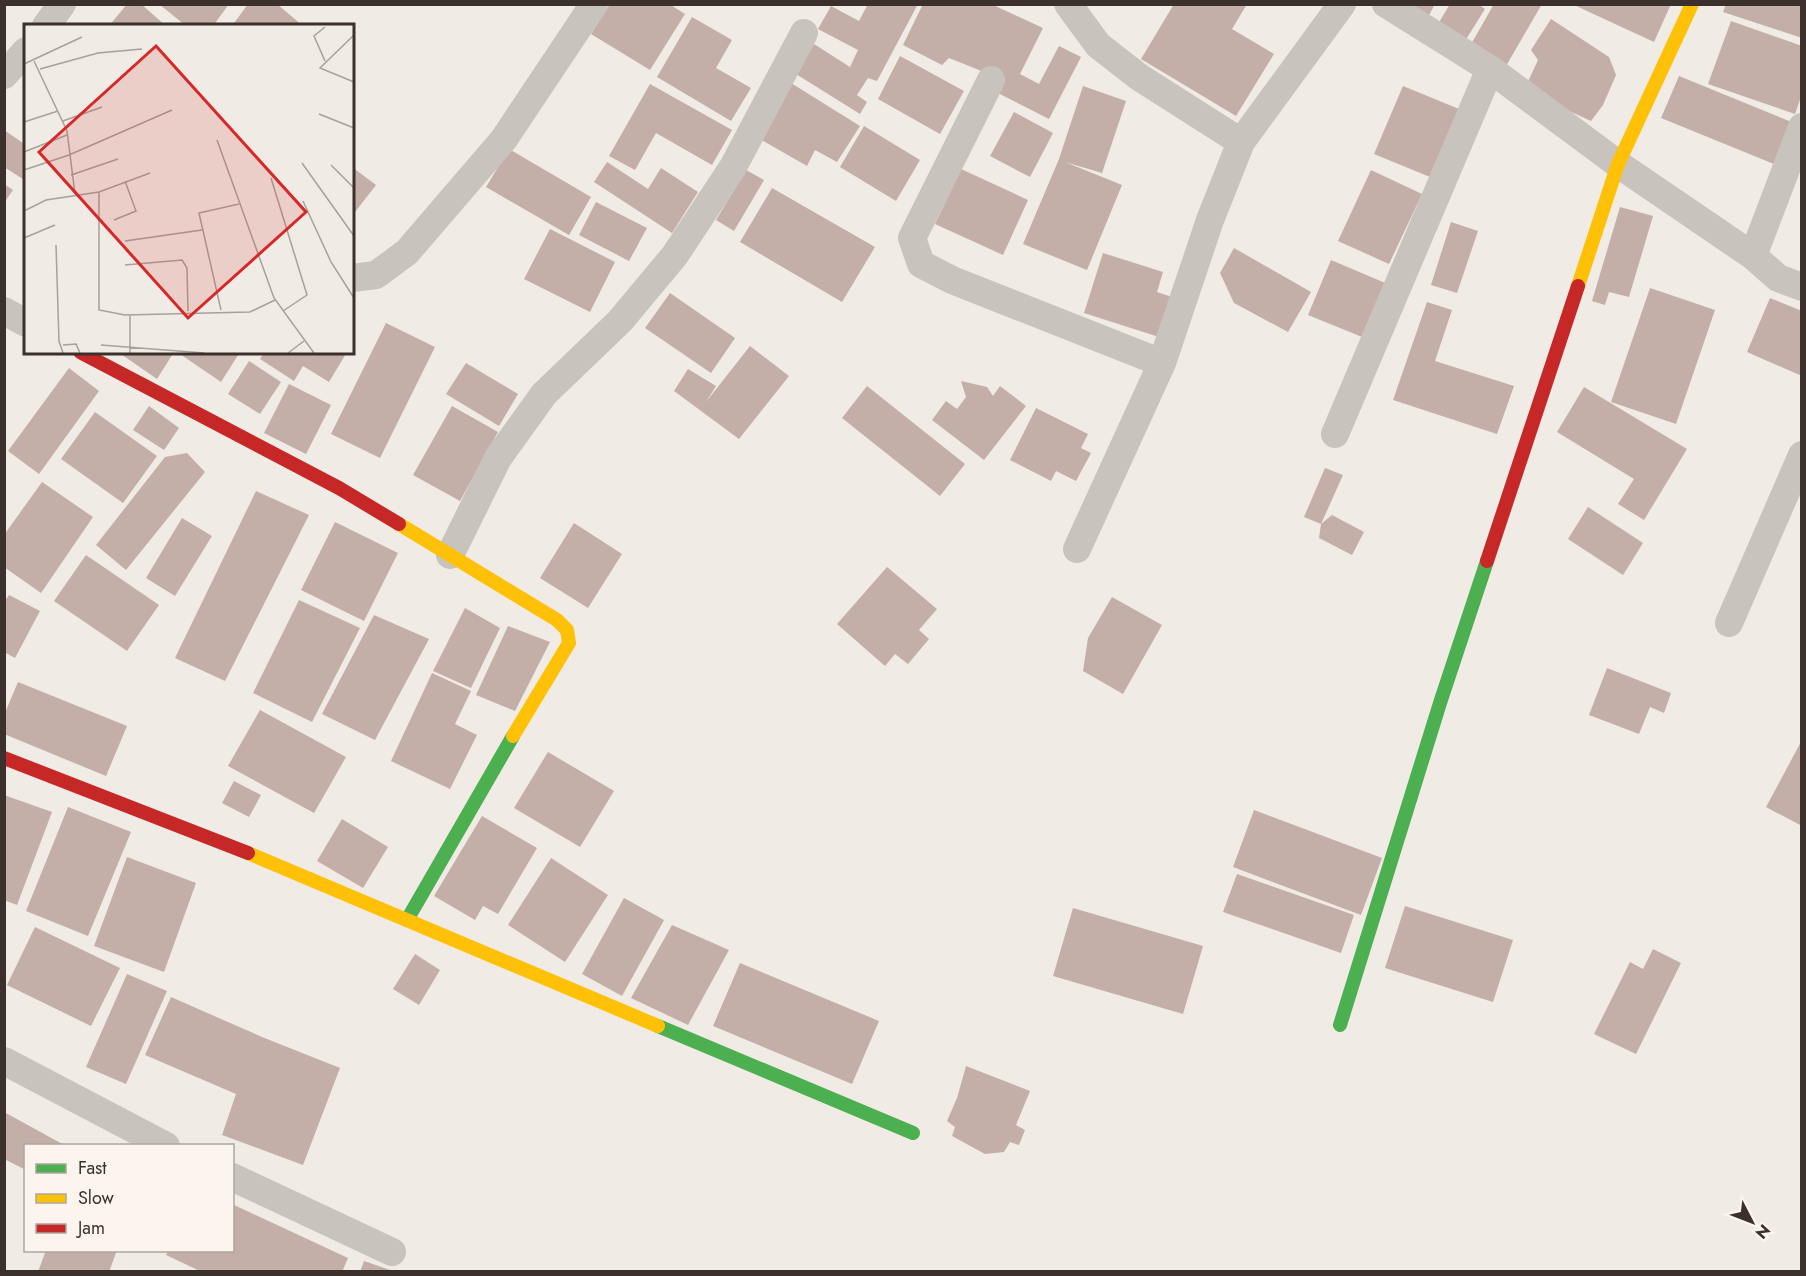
<svg xmlns="http://www.w3.org/2000/svg" width="1806" height="1276" viewBox="0 0 1806 1276" font-family="Jost,sans-serif">
<style>
.building{fill:#c3afa7}
.lines{fill:none;stroke-linecap:round;stroke-linejoin:round}
.street{stroke:#c9c3be;stroke-width:28}
.fast{stroke:#4caf50;stroke-width:14}
.slow{stroke:#ffc107;stroke-width:14}
.jam{stroke:#c62828;stroke-width:14}
.inset-road{fill:none;stroke:#a8a09b;stroke-width:1.5}
.view{fill:#d62828;fill-opacity:0.15;stroke:#d62828;stroke-width:3}
.inset-edge{fill:none;stroke:#3b302b;stroke-width:3}
</style>
<rect width="100%" height="100%" fill="#f0ebe5"/>
<path class="building" d="M 127,4 L 141,4 L 166,26 L 109,26 Z
M 159,4 L 229,4 L 213,26 L 186,26 Z
M 248,4 L 277,4 L 303,26 L 232,26 Z
M 610,4 L 669,4 L 685,14 L 650,70 L 591,34 Z
M 868,4 L 918,4 L 877,81 L 868,78 L 857,95 L 867,102 L 860,114 L 796,74 L 814,44 L 850,67 L 858,50 L 818,29 L 831,6 L 859,21 Z
M 923,4 L 991,4 L 1043,28 L 1020,74 L 1039,84 L 1059,46 L 1081,57 L 1049,119 L 988,88 L 994,76 L 949,58 L 942,65 L 903,45 Z
M 1174,4 L 1247,4 L 1232,29 L 1274,54 L 1236,116 L 1141,59 Z
M 1394,4 L 1435,4 L 1426,21 Z
M 1450,4 L 1478,4 L 1485,9 L 1465,41 L 1438,24 Z
M 1494,4 L 1542,4 L 1506,66 L 1470,46 Z
M 1572,4 L 1671,4 L 1654,42 Z
M 1726,4 L 1802,4 L 1802,38 L 1723,12 Z
M 692,17 L 732,40 L 716,68 L 751,88 L 731,121 L 657,77 Z
M 1551,19 L 1609,57 L 1616,75 L 1603,105 L 1591,121 L 1524,90 L 1538,60 L 1531,50 Z
M 1731,21 L 1802,46 L 1802,94 L 1795,114 L 1708,84 Z
M 900,56 L 964,91 L 940,134 L 878,99 Z
M 1679,76 L 1799,125 L 1781,167 L 1661,118 Z
M 791,83 L 860,126 L 837,162 L 815,150 L 807,166 L 760,139 Z
M 650,84 L 732,130 L 712,165 L 656,133 L 635,170 L 609,156 Z
M 1083,86 L 1126,101 L 1102,173 L 1065,162 L 1122,185 L 1087,270 L 1023,244 L 1059,159 Z
M 1403,86 L 1459,109 L 1430,177 L 1374,154 Z
M 1014,112 L 1053,133 L 1030,177 L 990,156 Z
M 864,126 L 920,160 L 896,201 L 840,167 Z
M 4,130 L 26,145 L 26,181 L 4,167 Z
M 509,149 L 591,197 L 569,235 L 486,187 Z
M 607,162 L 648,189 L 661,168 L 698,192 L 672,233 L 594,182 Z
M 352,167 L 376,185 L 352,216 Z
M 961,169 L 1028,200 L 1003,255 L 935,224 Z
M 746,170 L 764,180 L 734,231 L 716,220 Z
M 1371,170 L 1422,194 L 1389,264 L 1338,241 Z
M 4,184 L 13,190 L 4,203 Z
M 772,188 L 875,247 L 842,302 L 740,242 Z
M 596,202 L 647,228 L 629,261 L 579,235 Z
M 1620,207 L 1653,216 L 1629,297 L 1609,292 L 1605,305 L 1592,301 Z
M 1451,222 L 1478,231 L 1457,293 L 1431,285 Z
M 550,229 L 615,262 L 590,312 L 524,279 Z
M 1234,248 L 1311,292 L 1288,332 L 1234,303 L 1220,273 Z
M 1103,253 L 1163,272 L 1157,292 L 1175,298 L 1162,338 L 1084,313 Z
M 1331,260 L 1390,285 L 1367,339 L 1308,315 Z
M 1650,288 L 1715,310 L 1676,424 L 1611,402 Z
M 670,293 L 735,338 L 711,373 L 645,328 Z
M 1770,298 L 1802,311 L 1802,376 L 1747,352 Z
M 1427,302 L 1452,310 L 1435,361 L 1514,386 L 1497,434 L 1393,400 Z
M 386,323 L 435,347 L 380,458 L 331,434 Z
M 750,346 L 789,376 L 739,439 L 674,391 L 688,369 L 716,386 L 706,402 Z
M 118,352 L 174,352 L 157,379 Z
M 177,352 L 240,352 L 221,382 Z
M 264,352 L 347,352 L 329,382 L 303,366 L 294,381 L 260,359 Z
M 249,361 L 281,382 L 260,414 L 228,394 Z
M 466,363 L 518,394 L 499,426 L 446,394 Z
M 69,368 L 99,391 L 39,474 L 8,451 Z
M 961,381 L 987,387 L 993,396 L 1000,386 L 1026,406 L 984,460 L 932,420 L 946,401 L 957,409 L 966,397 Z
M 289,384 L 331,405 L 306,454 L 264,433 Z
M 867,386 L 965,464 L 940,496 L 842,418 Z
M 1584,387 L 1687,449 L 1644,520 L 1618,504 L 1634,479 L 1557,432 Z
M 149,406 L 179,428 L 164,450 L 133,430 Z
M 452,406 L 498,432 L 460,501 L 413,475 Z
M 1036,408 L 1088,434 L 1081,448 L 1091,453 L 1076,481 L 1056,471 L 1051,481 L 1010,460 Z
M 95,412 L 157,456 L 123,503 L 61,459 Z
M 187,453 L 205,472 L 126,570 L 96,545 L 165,457 Z
M 1325,468 L 1343,475 L 1321,524 L 1304,517 Z
M 42,482 L 93,517 L 41,593 L 4,567 L 4,535 Z
M 256,491 L 309,515 L 225,681 L 175,658 Z
M 1588,507 L 1643,543 L 1623,575 L 1568,539 Z
M 1332,515 L 1364,532 L 1352,555 L 1319,538 L 1321,524 Z
M 182,518 L 212,536 L 175,596 L 146,578 Z
M 335,522 L 398,553 L 364,621 L 301,590 Z
M 574,523 L 622,554 L 588,608 L 540,578 Z
M 86,555 L 159,605 L 127,651 L 54,601 Z
M 887,567 L 937,609 L 919,630 L 929,639 L 908,664 L 895,654 L 885,666 L 837,624 Z
M 9,595 L 40,611 L 15,658 L 4,652 L 4,602 Z
M 1112,597 L 1162,625 L 1123,694 L 1083,671 L 1088,638 Z
M 299,600 L 360,628 L 312,722 L 253,693 Z
M 465,608 L 500,628 L 471,688 L 433,671 Z
M 374,615 L 429,639 L 375,740 L 322,714 Z
M 508,626 L 550,642 L 515,711 L 476,695 Z
M 1607,668 L 1671,693 L 1664,713 L 1650,707 L 1639,734 L 1589,715 Z
M 432,673 L 471,691 L 455,724 L 477,735 L 450,789 L 391,761 Z
M 18,682 L 127,726 L 106,776 L 4,734 L 4,715 Z
M 260,710 L 346,757 L 314,813 L 228,766 Z
M 1802,740 L 1802,826 L 1766,807 Z
M 548,752 L 614,791 L 580,847 L 514,808 Z
M 234,781 L 261,795 L 249,817 L 222,803 Z
M 4,795 L 52,812 L 17,905 L 4,900 Z
M 68,807 L 131,832 L 88,936 L 26,911 Z
M 1254,810 L 1382,858 L 1361,915 L 1233,867 Z
M 482,816 L 537,848 L 498,914 L 483,906 L 475,920 L 434,896 Z
M 342,819 L 388,847 L 363,888 L 317,861 Z
M 127,857 L 196,883 L 164,972 L 94,946 Z
M 551,858 L 608,895 L 565,962 L 508,925 Z
M 1237,874 L 1354,915 L 1341,953 L 1223,912 Z
M 624,898 L 664,920 L 622,996 L 582,974 Z
M 1405,906 L 1513,940 L 1493,1002 L 1385,968 Z
M 1073,908 L 1203,946 L 1183,1014 L 1053,976 Z
M 672,925 L 729,950 L 688,1025 L 631,998 Z
M 35,927 L 120,968 L 91,1026 L 7,985 Z
M 1653,949 L 1681,963 L 1636,1054 L 1594,1034 L 1630,962 L 1643,969 Z
M 415,954 L 440,970 L 419,1005 L 393,989 Z
M 740,963 L 879,1021 L 852,1084 L 713,1026 Z
M 127,974 L 167,991 L 126,1084 L 86,1067 Z
M 171,997 L 262,1037 L 340,1068 L 303,1165 L 222,1135 L 236,1094 L 145,1055 Z
M 966,1066 L 1030,1091 L 1016,1125 L 1025,1130 L 1019,1145 L 1010,1142 L 1004,1152 L 985,1154 L 952,1136 L 955,1127 L 947,1121 L 957,1098 Z
M 4,1112 L 66,1146 L 26,1146 L 26,1170 L 4,1159 Z
M 232,1204 L 348,1258 L 342,1272 L 202,1272 L 166,1255 L 169,1250 L 232,1250 Z
M 46,1250 L 117,1250 L 109,1272 L 38,1272 Z
M 364,1261 L 393,1271 L 393,1272 L 360,1272 Z"/>
<g class="lines">
<path class="street" d="M 1068,4 L 1098,45 L 1139,77 L 1241,142
M 1386,4 L 1490,69 L 1618,164 L 1753,256 L 1778,278 L 1802,287
M 46,26 L 62,4
M 4,75 L 26,51
M 991,80 L 912,238 L 921,264 L 952,280 L 1162,363
M 1753,256 L 1802,127
M 352,278 L 376,275 L 407,252 L 504,139 L 594,4
M 4,311 L 26,323
M 1335,434 L 1490,69
M 1077,549 L 1162,363 L 1210,220 L 1241,142 L 1342,4
M 450,555 L 498,458 L 544,394 L 620,321 L 675,255 L 733,167 L 804,33
M 1729,623 L 1802,455
M 4,1061 L 166,1146
M 232,1177 L 392,1252"/>
<path class="fast" d="M 407,920 L 513,736
M 1340,1025 L 1440,703 L 1487,561
M 658,1026 L 913,1133"/>
<path class="slow" d="M 1578,286 L 1618,164 L 1692,4
M 399,524 L 557,620 L 567,630 L 569,643 L 513,736
M 248,853 L 658,1026"/>
<path class="jam" d="M 80,352 L 339,488 L 399,524
M 1487,561 L 1578,286
M 4,758 L 248,853"/>
</g>
<g transform="translate(24 24)">
<rect width="330" height="330" fill="#f0ebe5"/>
<path class="inset-road" d="M 301,3 L 290,12 L 301,37M 330,11 L 296,44 L 330,58M 10,37 L 43,107 L 51,170M 0,40 L 58,13M 16,45 L 74,29 L 118,25M 295,90 L 330,104M 39,97 L 78,83M 0,98 L 34,87M 193,116 L 250,274 L 290,329M 0,128 L 43,111M 278,139 L 330,212M 307,141 L 330,164M 0,146 L 45,131 L 148,86M 47,151 L 94,135M 247,154 L 283,271 L 259,287M 75,168 L 75,286 L 101,291 L 226,288 L 251,276M 279,177 L 307,238 L 330,274M 0,187 L 22,176 L 75,168 L 126,149M 90,196 L 112,187 L 101,157M 0,214 L 31,201M 101,217 L 178,206M 32,221 L 35,317 L 39,329M 101,241 L 158,236 L 163,244 L 164,287M 197,286 L 175,189 L 215,180M 106,291 L 106,329M 39,321 L 52,320 L 56,329M 77,321 L 180,329M 264,329 L 280,317"/>
<path class="view" d="M 132,22 L 282,188 L 164,294 L 15,128 Z"/>
<rect width="330" height="330" class="inset-edge"/>
</g>
<rect width="1806" height="1276" fill="none" stroke="#3b302b" stroke-width="12"/>
<rect x="24" y="1144" width="210" height="108" fill="#fbf5ee" stroke="#aea6a0" stroke-width="1.5"/>
<rect x="36" y="1164" width="30" height="9" fill="#4caf50" stroke="#aea6a0" stroke-width="1.5"/>
<text x="78" y="1174" font-size="18" fill="#3b302b">Fast</text>
<rect x="36" y="1194" width="30" height="9" fill="#ffc107" stroke="#aea6a0" stroke-width="1.5"/>
<text x="78" y="1204" font-size="18" fill="#3b302b">Slow</text>
<rect x="36" y="1224" width="30" height="9" fill="#c62828" stroke="#aea6a0" stroke-width="1.5"/>
<text x="78" y="1234" font-size="18" fill="#3b302b">Jam</text>
<g transform="translate(1752 1222) rotate(132)" stroke="#fbf5ee" stroke-width="4.5" paint-order="stroke">
<path d="M0-4.5L10 22L0 15L-10 22Z" fill="#3b302b"/>
<text y="-9" font-size="16" font-weight="bold" text-anchor="middle" fill="#3b302b">N</text>
</g>
</svg>
